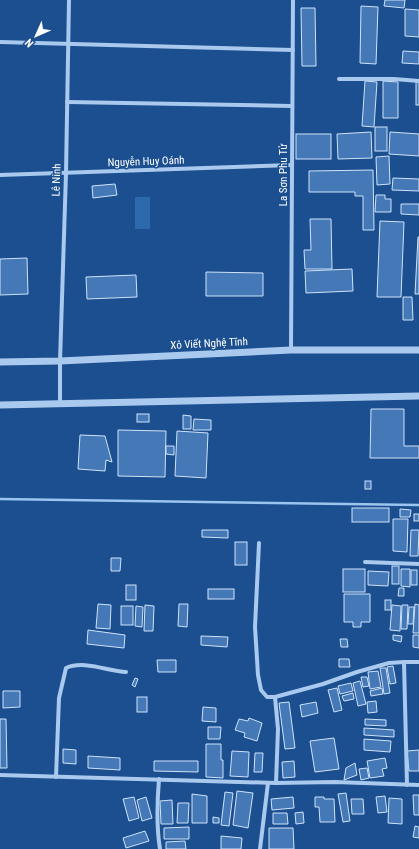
<svg xmlns="http://www.w3.org/2000/svg" width="419" height="849" viewBox="0 0 419 849" font-family="'Roboto Condensed',sans-serif">
  <style>
    .green { fill: #2e69ad }
    .lines { fill: none; stroke-linecap: round; stroke-linejoin: round }
    .stream { stroke: #9cc4f0; stroke-width: 2.5 }
    .building { fill: #4478b7; stroke: #cfe3fa }
    .minor { stroke: #a9c9ee; stroke-width: 4 }
    .tertiary { stroke: #a9c9ee; stroke-width: 7 }
    .labels { text-anchor: middle; stroke-width: 3; stroke-linejoin: round; paint-order: stroke }
    .street-label { font-size: 11px; fill: #fff; stroke: #1b4f8f }
  </style>
  <rect width="100%" height="100%" fill="#1b4f8f"/>
  <rect class="green" x="135" y="197" width="15" height="32"/>
  <g class="lines">
    <polyline class="stream" points="0,499 419,505"/>
  </g>
  <g class="building">
    <polygon points="385,0 405,0 404,8 384,6"/>
    <polygon points="361,6 378,7 376,64 360,63"/>
    <polygon points="301,8 315,8 316,66 302,66"/>
    <polygon points="405,9 419,10 419,37 405,36"/>
    <polygon points="403,51 419,52 419,64 402,63"/>
    <polygon points="365,81 377,82 374,127 362,126"/>
    <polygon points="383,81 398,82 398,118 383,118"/>
    <rect x="416" y="82" width="3" height="23"/>
    <rect x="375" y="127" width="12" height="24"/>
    <polygon points="371,132 372,158 338,159 337,134"/>
    <polygon points="390,132 419,134 419,156 389,154"/>
    <rect x="296" y="134" width="35" height="25"/>
    <polygon points="389,156 390,184 377,185 376,157"/>
    <polygon points="373,170 374,230 363,230 363,196 355,196 355,192 309,192 309,171"/>
    <polygon points="393,178 419,179 419,191 392,190"/>
    <polygon points="115,184 117,195 93,198 92,186"/>
    <polygon points="376,195 385,195 385,199 391,199 391,212 375,212"/>
    <polygon points="401,204 419,204 419,215 401,214"/>
    <polygon points="310,219 331,219 332,269 305,269 304,250 311,250"/>
    <polygon points="380,221 404,222 401,297 377,297"/>
    <polygon points="418,237 419,237 419,294 415,294"/>
    <polygon points="27,258 28,294 0,295 0,259"/>
    <polygon points="352,269 353,291 306,293 305,271"/>
    <polygon points="206,272 263,273 263,296 206,296"/>
    <polygon points="136,275 137,297 87,299 86,277"/>
    <polygon points="403,297 412,297 413,320 403,320"/>
    <polygon points="371,409 404,409 404,446 419,446 419,458 370,458"/>
    <rect x="137" y="414" width="12" height="8"/>
    <polygon points="183,415 191,416 191,429 183,429"/>
    <polygon points="194,419 211,420 211,430 193,430"/>
    <polygon points="118,430 166,431 165,477 118,476"/>
    <polygon points="177,431 208,433 206,478 175,476"/>
    <polygon points="80,435 105,436 112,462 106,460 105,471 78,469"/>
    <polygon points="166,446 174,446 174,455 166,454"/>
    <rect x="365" y="481" width="6" height="8"/>
    <rect x="352" y="508" width="37" height="14"/>
    <polygon points="400,509 411,510 410,517 400,517"/>
    <rect x="414" y="514" width="5" height="7"/>
    <polygon points="393,519 408,519 407,552 393,551"/>
    <polygon points="202,530 228,530 228,538 202,537"/>
    <polygon points="411,530 419,530 418,556 410,556"/>
    <rect x="235" y="542" width="12" height="23"/>
    <polygon points="111,558 121,558 120,571 111,571"/>
    <rect x="392" y="566" width="7" height="18"/>
    <rect x="343" y="569" width="22" height="23"/>
    <polygon points="401,569 410,569 410,587 401,586"/>
    <rect x="411" y="570" width="6" height="15"/>
    <polygon points="368,571 389,572 388,586 368,585"/>
    <rect x="126" y="585" width="10" height="15"/>
    <polygon points="399,588 404,588 404,596 398,596"/>
    <rect x="208" y="589" width="26" height="10"/>
    <polygon points="344,594 370,594 370,622 361,622 361,627 353,627 353,622 344,622"/>
    <rect x="385" y="600" width="6" height="10"/>
    <polygon points="98,604 111,605 110,629 96,628"/>
    <polygon points="179,604 188,604 187,627 178,626"/>
    <polygon points="415,604 419,605 419,633 413,633"/>
    <polygon points="145,605 154,606 153,631 144,631"/>
    <polygon points="392,605 401,606 400,631 390,630"/>
    <polygon points="402,605 408,605 407,629 401,629"/>
    <rect x="121" y="606" width="12" height="19"/>
    <polygon points="136,606 143,607 142,627 135,626"/>
    <polygon points="409,607 414,607 413,624 408,624"/>
    <polygon points="88,630 125,635 124,648 87,644"/>
    <polygon points="393,635 402,636 401,642 393,640"/>
    <polygon points="413,635 419,635 419,648 413,647"/>
    <polygon points="201,636 228,637 227,647 201,645"/>
    <polygon points="340,639 347,639 348,647 341,647"/>
    <polygon points="339,659 349,659 350,667 339,667"/>
    <polygon points="157,660 176,660 176,672 158,672"/>
    <polygon points="393,666 396,683 390,684 387,667"/>
    <polygon points="380,668 386,668 390,693 384,694"/>
    <polygon points="378,671 381,687 370,689 368,672"/>
    <polygon points="361,677 367,677 369,686 363,687"/>
    <polygon points="135,678 138,679 135,687 132,685"/>
    <polygon points="360,681 366,704 358,706 353,683"/>
    <polygon points="351,683 353,691 340,694 338,686"/>
    <polygon points="337,688 342,710 334,712 328,690"/>
    <polygon points="382,688 383,694 371,696 370,691"/>
    <polygon points="3,691 20,691 20,707 3,708"/>
    <polygon points="353,693 354,699 344,701 342,696"/>
    <rect x="137" y="697" width="10" height="15"/>
    <polygon points="376,701 377,712 368,713 367,702"/>
    <polygon points="289,702 295,748 285,749 279,703"/>
    <polygon points="316,702 318,713 302,717 300,705"/>
    <polygon points="203,707 216,708 216,722 202,721"/>
    <polygon points="249,718 262,723 257,741 244,737 245,733 235,730 239,719 248,721"/>
    <polygon points="0,719 6,719 7,768 0,768"/>
    <polygon points="365,719 386,720 386,726 365,725"/>
    <polygon points="208,727 221,727 220,739 208,739"/>
    <polygon points="364,728 394,730 394,737 364,735"/>
    <polygon points="334,738 339,769 315,772 310,741"/>
    <polygon points="364,739 391,741 390,752 364,750"/>
    <polygon points="206,744 221,744 221,760 223,760 223,778 206,777"/>
    <polygon points="63,749 76,750 76,764 63,763"/>
    <polygon points="419,750 419,771 409,771 407,751"/>
    <polygon points="232,751 249,752 248,777 230,776"/>
    <polygon points="255,753 263,753 262,772 254,772"/>
    <polygon points="88,756 120,758 120,770 88,768"/>
    <polygon points="385,758 387,768 382,769 384,776 370,778 367,761"/>
    <polygon points="154,761 198,761 198,772 154,771"/>
    <polygon points="294,761 295,777 283,778 282,762"/>
    <polygon points="355,763 357,775 344,780 346,768"/>
    <polygon points="367,768 369,778 361,780 359,769"/>
    <polygon points="237,791 253,793 248,828 233,825"/>
    <polygon points="225,792 233,793 229,826 221,825"/>
    <polygon points="346,793 350,821 343,822 338,794"/>
    <polygon points="192,794 207,796 207,823 192,823"/>
    <polygon points="413,795 419,795 419,815 414,815"/>
    <polygon points="385,796 387,812 378,813 376,797"/>
    <polygon points="134,797 139,818 129,821 123,799"/>
    <polygon points="146,797 152,818 142,821 137,800"/>
    <polygon points="293,797 294,808 272,810 271,799"/>
    <polygon points="315,797 324,797 324,799 334,799 335,822 320,822 319,807 315,807"/>
    <polygon points="389,798 402,799 402,824 388,823"/>
    <polygon points="351,799 363,799 364,814 352,814"/>
    <polygon points="172,800 173,824 161,824 160,801"/>
    <polygon points="178,803 189,803 188,823 177,823"/>
    <polygon points="303,812 304,823 296,824 295,813"/>
    <polygon points="273,813 287,813 288,824 273,824"/>
    <polygon points="213,817 219,818 219,823 213,823"/>
    <polygon points="415,826 419,827 419,838 413,837"/>
    <polygon points="189,827 189,839 164,839 164,828"/>
    <polygon points="269,828 293,828 294,849 269,849"/>
    <polygon points="145,831 149,841 126,848 123,838"/>
    <polygon points="221,836 242,838 241,849 221,849"/>
    <polygon points="185,841 186,849 166,849 166,842"/>
  </g>
  <g class="lines">
    <g class="minor">
      <polyline points="0,42 293,50"/>
      <polyline points="339,79 394,79 419,81"/>
      <polyline points="67,102 292,106"/>
      <polyline points="0,175 292,165"/>
      <polyline points="291,350 293,0"/>
      <polyline points="60,404 60,361 66,173 69,0"/>
      <polyline points="259,543 255,627 258,675 261,690 267,697 275,697 323,684 357,672 389,663 404,662"/>
      <polyline points="365,562 419,564"/>
      <polyline points="275,697 278,729 276,783"/>
      <polyline points="0,775 276,783 335,782 419,785"/>
      <path d="M56,777L59,698L66,668C84,660 107,671 126,672"/>
      <path d="M159,779C157,803 156,825 160,849"/>
      <polyline points="407,785 404,662 419,662"/>
      <polyline points="260,849 268,783"/>
    </g>
    <g class="tertiary">
      <polyline points="0,362 60,361 291,350 419,350"/>
      <polyline points="0,405 419,396"/>
    </g>
  </g>
  <g class="labels">
    <g class="street-label">
      <text transform="translate(146 161) rotate(-2)" y="4">Nguyễn Huy Oánh</text>
      <text transform="translate(283 175) rotate(-90)" y="4">La Sơn Phu Tử</text>
      <text transform="translate(56 180) rotate(-88)" y="4">Lê Ninh</text>
      <text transform="translate(209 343) rotate(-3)" y="4">Xô Viết Nghệ Tĩnh</text>
    </g>
  </g>
  <g transform="translate(36 36) rotate(225)" stroke="#1b4f8f" stroke-width="3" paint-order="stroke">
  <path d="M0-3L7 15L0 10L-7 15Z" fill="#ffffff"/>
  <text y="-6" font-size="11" font-weight="bold" text-anchor="middle" fill="#ffffff">N</text>
  </g>
</svg>
